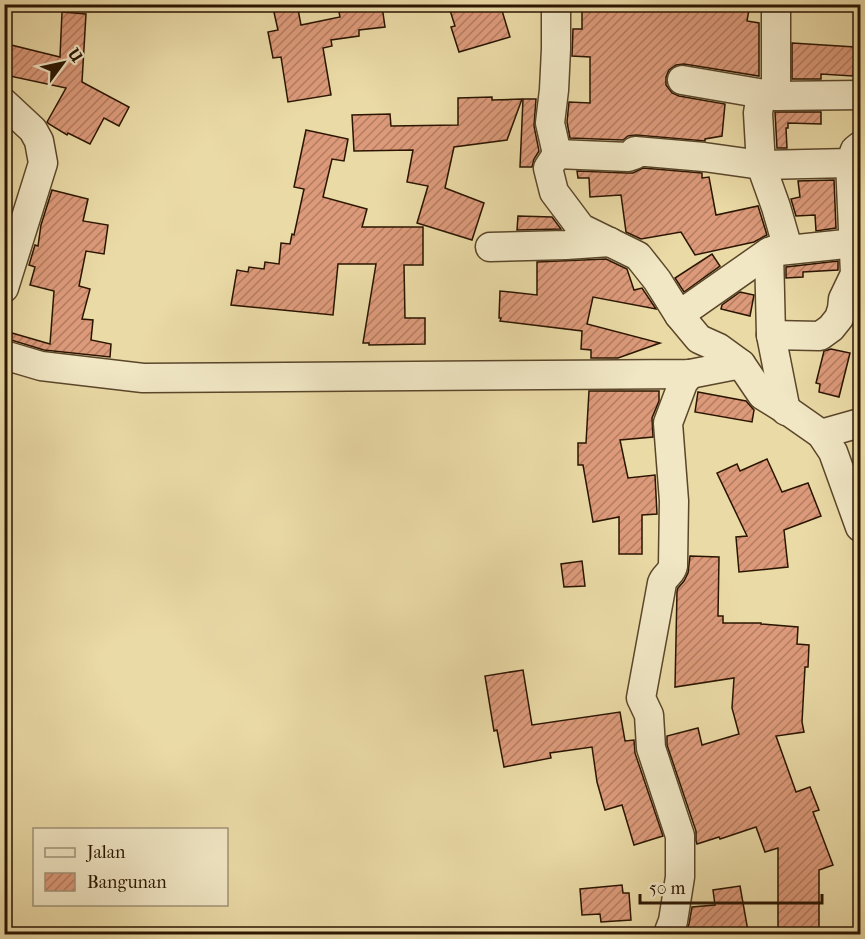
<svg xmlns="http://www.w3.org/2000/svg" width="865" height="939" viewBox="0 0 865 939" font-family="'IM FELL French Canon',serif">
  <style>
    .building { fill: url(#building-hatch); stroke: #2a1501; stroke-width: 1.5 }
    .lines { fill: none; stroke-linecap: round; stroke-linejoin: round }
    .street-casing { stroke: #5a462a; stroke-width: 31 }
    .street { stroke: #f1e7c5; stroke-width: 28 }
  </style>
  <defs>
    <pattern id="building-hatch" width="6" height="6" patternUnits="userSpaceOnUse" patternTransform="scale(1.5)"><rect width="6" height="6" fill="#dc9a7a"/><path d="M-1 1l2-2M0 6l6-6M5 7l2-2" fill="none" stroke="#b37c62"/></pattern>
  </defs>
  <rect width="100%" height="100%" fill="#eadaa6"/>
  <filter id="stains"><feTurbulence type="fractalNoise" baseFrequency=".00333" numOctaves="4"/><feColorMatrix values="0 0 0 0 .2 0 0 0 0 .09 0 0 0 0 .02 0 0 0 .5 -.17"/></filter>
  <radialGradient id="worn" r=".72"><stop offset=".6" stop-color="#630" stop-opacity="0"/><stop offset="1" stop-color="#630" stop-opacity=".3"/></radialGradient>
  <g class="building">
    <polygon points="293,4 297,4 301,25 340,17 339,12 382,6 385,27 359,30 359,36 331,40 332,46 323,48 331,95 288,102 281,57 273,58 268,32 278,30 273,8"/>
    <polygon points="448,4 500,4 510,37 459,52 451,27 455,26"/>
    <polygon points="582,4 750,4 747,21 759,23 759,76 684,64 676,65 669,70 666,77 666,85 672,93 679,96 725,104 722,136 705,139 705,141 636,135 628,136 623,140 570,138 567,122 569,102 590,103 590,57 572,56 573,29 582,29"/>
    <polygon points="62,12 86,14 82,82 129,107 119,126 104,118 90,144 68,133 67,135 49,124 47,122 66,88 5,75 11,45 60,57"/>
    <polygon points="792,43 855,47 853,76 821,74 821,79 792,79"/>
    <polygon points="492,97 492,100 522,99 507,140 454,147 445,188 484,203 472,240 417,223 428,186 407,182 413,150 354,151 352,115 390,114 391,126 458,125 458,98"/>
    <polygon points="523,99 536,99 534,126 539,151 534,159 532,167 520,167"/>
    <polygon points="775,112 821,112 821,124 788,123 788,128 786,128 787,148 777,148"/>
    <polygon points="306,130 348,139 344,161 332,159 323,197 367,209 362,227 423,227 423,265 404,265 405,318 425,318 425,344 369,345 369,343 363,343 376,264 338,264 333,315 231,305 237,270 248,272 249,267 264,269 265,262 279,264 281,243 290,244 292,234 294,235 304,189 294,187"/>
    <polygon points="643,168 702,173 702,178 709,177 716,215 758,206 767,235 754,242 695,255 681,232 641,239 626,232 621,195 590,197 589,178 578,178 577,171 627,173 633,173"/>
    <polygon points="834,180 836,228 816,231 815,215 796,216 791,199 800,197 798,181"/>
    <polygon points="52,190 88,199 83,221 108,225 104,254 86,251 79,286 90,289 82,319 93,320 91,340 111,344 110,357 44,350 11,340 12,333 50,344 54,291 30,285 35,267 29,265 35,245 38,246 41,225"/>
    <polygon points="518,216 552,217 561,229 517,230"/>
    <polygon points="712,254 720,266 684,292 675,278"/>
    <polygon points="606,259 627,269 634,290 642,288 656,309 593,297 587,324 660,343 618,358 591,358 591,350 581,349 582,331 500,321 501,318 499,318 500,291 537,295 537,262"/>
    <polygon points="838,261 838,270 803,272 803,277 786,278 786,267"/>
    <polygon points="740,292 754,295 750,316 721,309 722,305"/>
    <polygon points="831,349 850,353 839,397 819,392 820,384 816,383 824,351"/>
    <polygon points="589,391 659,391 659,401 652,418 653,437 620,440 628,478 655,475 657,514 642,515 642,554 619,554 619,517 593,522 583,465 578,465 578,443 586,443"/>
    <polygon points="698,392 746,401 754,410 752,422 695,412"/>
    <polygon points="767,459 782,492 808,483 821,516 784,530 788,567 739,572 736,537 747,536 717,473 737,464 740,471"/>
    <polygon points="690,556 719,557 718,616 723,616 723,623 761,623 761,624 798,627 797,644 809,645 808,667 805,667 802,722 804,732 776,736 796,792 810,787 819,810 813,812 833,865 819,870 819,934 778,934 778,848 765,852 756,827 720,839 719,837 697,844 696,841 696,831 667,745 667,736 698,728 702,745 739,734 732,708 734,678 675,687 677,591 678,588 684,581 688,573"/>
    <polygon points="582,561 585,586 564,587 561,564"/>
    <polygon points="523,670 532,725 620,712 625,741 634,740 635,753 663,836 634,845 622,805 605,810 597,782 592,747 550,753 551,758 504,767 497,730 494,731 485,676"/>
    <polygon points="622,885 623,893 629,893 631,920 601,922 600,914 582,915 580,889"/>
    <polygon points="740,886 748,931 716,934 685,934 689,924 692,907 715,905 713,890"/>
  </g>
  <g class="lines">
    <defs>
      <g id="street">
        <polyline points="556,4 556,49 554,90 550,123 557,154 548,168 554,192 581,228 638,256 657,280 679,315 699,339 719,348 741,364 762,395 791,413 821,434 833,452 860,527"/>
        <polyline points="776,4 776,96"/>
        <polyline points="682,80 776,96 860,95"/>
        <polyline points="761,94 758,113 761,165 776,207 787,245 769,252 771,335 786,411"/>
        <polyline points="4,103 33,130 39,141 43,163 4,288"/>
        <polyline points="557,154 628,157 634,155 635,151 704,157 761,165 850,163 855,150 860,146"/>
        <polyline points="490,247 566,245 610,242"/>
        <polyline points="679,315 769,252 855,243"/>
        <polyline points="771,335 820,336 831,328 839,318 842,309 843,299 855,274 850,163"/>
        <polyline points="4,355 41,366 143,378 690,374 741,364"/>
        <polyline points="821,434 860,423"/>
        <path d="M668,934L673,921L680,877V836L651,748L649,715L641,698L662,583C664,576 672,573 673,566L674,501L668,423L683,383L690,374"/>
      </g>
    </defs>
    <use href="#street" class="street-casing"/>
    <use href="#street" class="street"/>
  </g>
  <rect width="865" height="939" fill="none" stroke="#eadaa6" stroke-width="24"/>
  <rect x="6" y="6" width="853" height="927" fill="none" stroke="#2a1501" stroke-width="3"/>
  <rect x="12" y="12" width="841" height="915" fill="none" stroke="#2a1501" stroke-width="1.5"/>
  <rect x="33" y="828" width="195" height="78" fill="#f1e7c5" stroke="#a19377" stroke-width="1.5"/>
  <rect x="45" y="848" width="30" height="9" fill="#f1e7c5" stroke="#a19377" stroke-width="1.5"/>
  <text x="87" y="858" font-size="18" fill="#2a1501">Jalan</text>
  <rect x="45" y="873" width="30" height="18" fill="url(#building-hatch)" stroke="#a19377" stroke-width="1.5"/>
  <text x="87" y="888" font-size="18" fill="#2a1501">Bangunan</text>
  <g transform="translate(63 63) rotate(57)" stroke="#f1e7c5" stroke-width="4.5" paint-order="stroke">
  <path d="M0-4.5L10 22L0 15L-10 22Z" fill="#2a1501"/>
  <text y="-9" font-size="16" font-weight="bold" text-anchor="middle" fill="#2a1501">U</text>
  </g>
  <path d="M640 894v9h182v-9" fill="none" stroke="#2a1501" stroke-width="3"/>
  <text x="649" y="894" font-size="18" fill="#2a1501" stroke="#f1e7c5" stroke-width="4.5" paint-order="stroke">50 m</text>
  <rect width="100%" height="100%" filter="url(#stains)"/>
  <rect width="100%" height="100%" fill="url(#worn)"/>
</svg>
